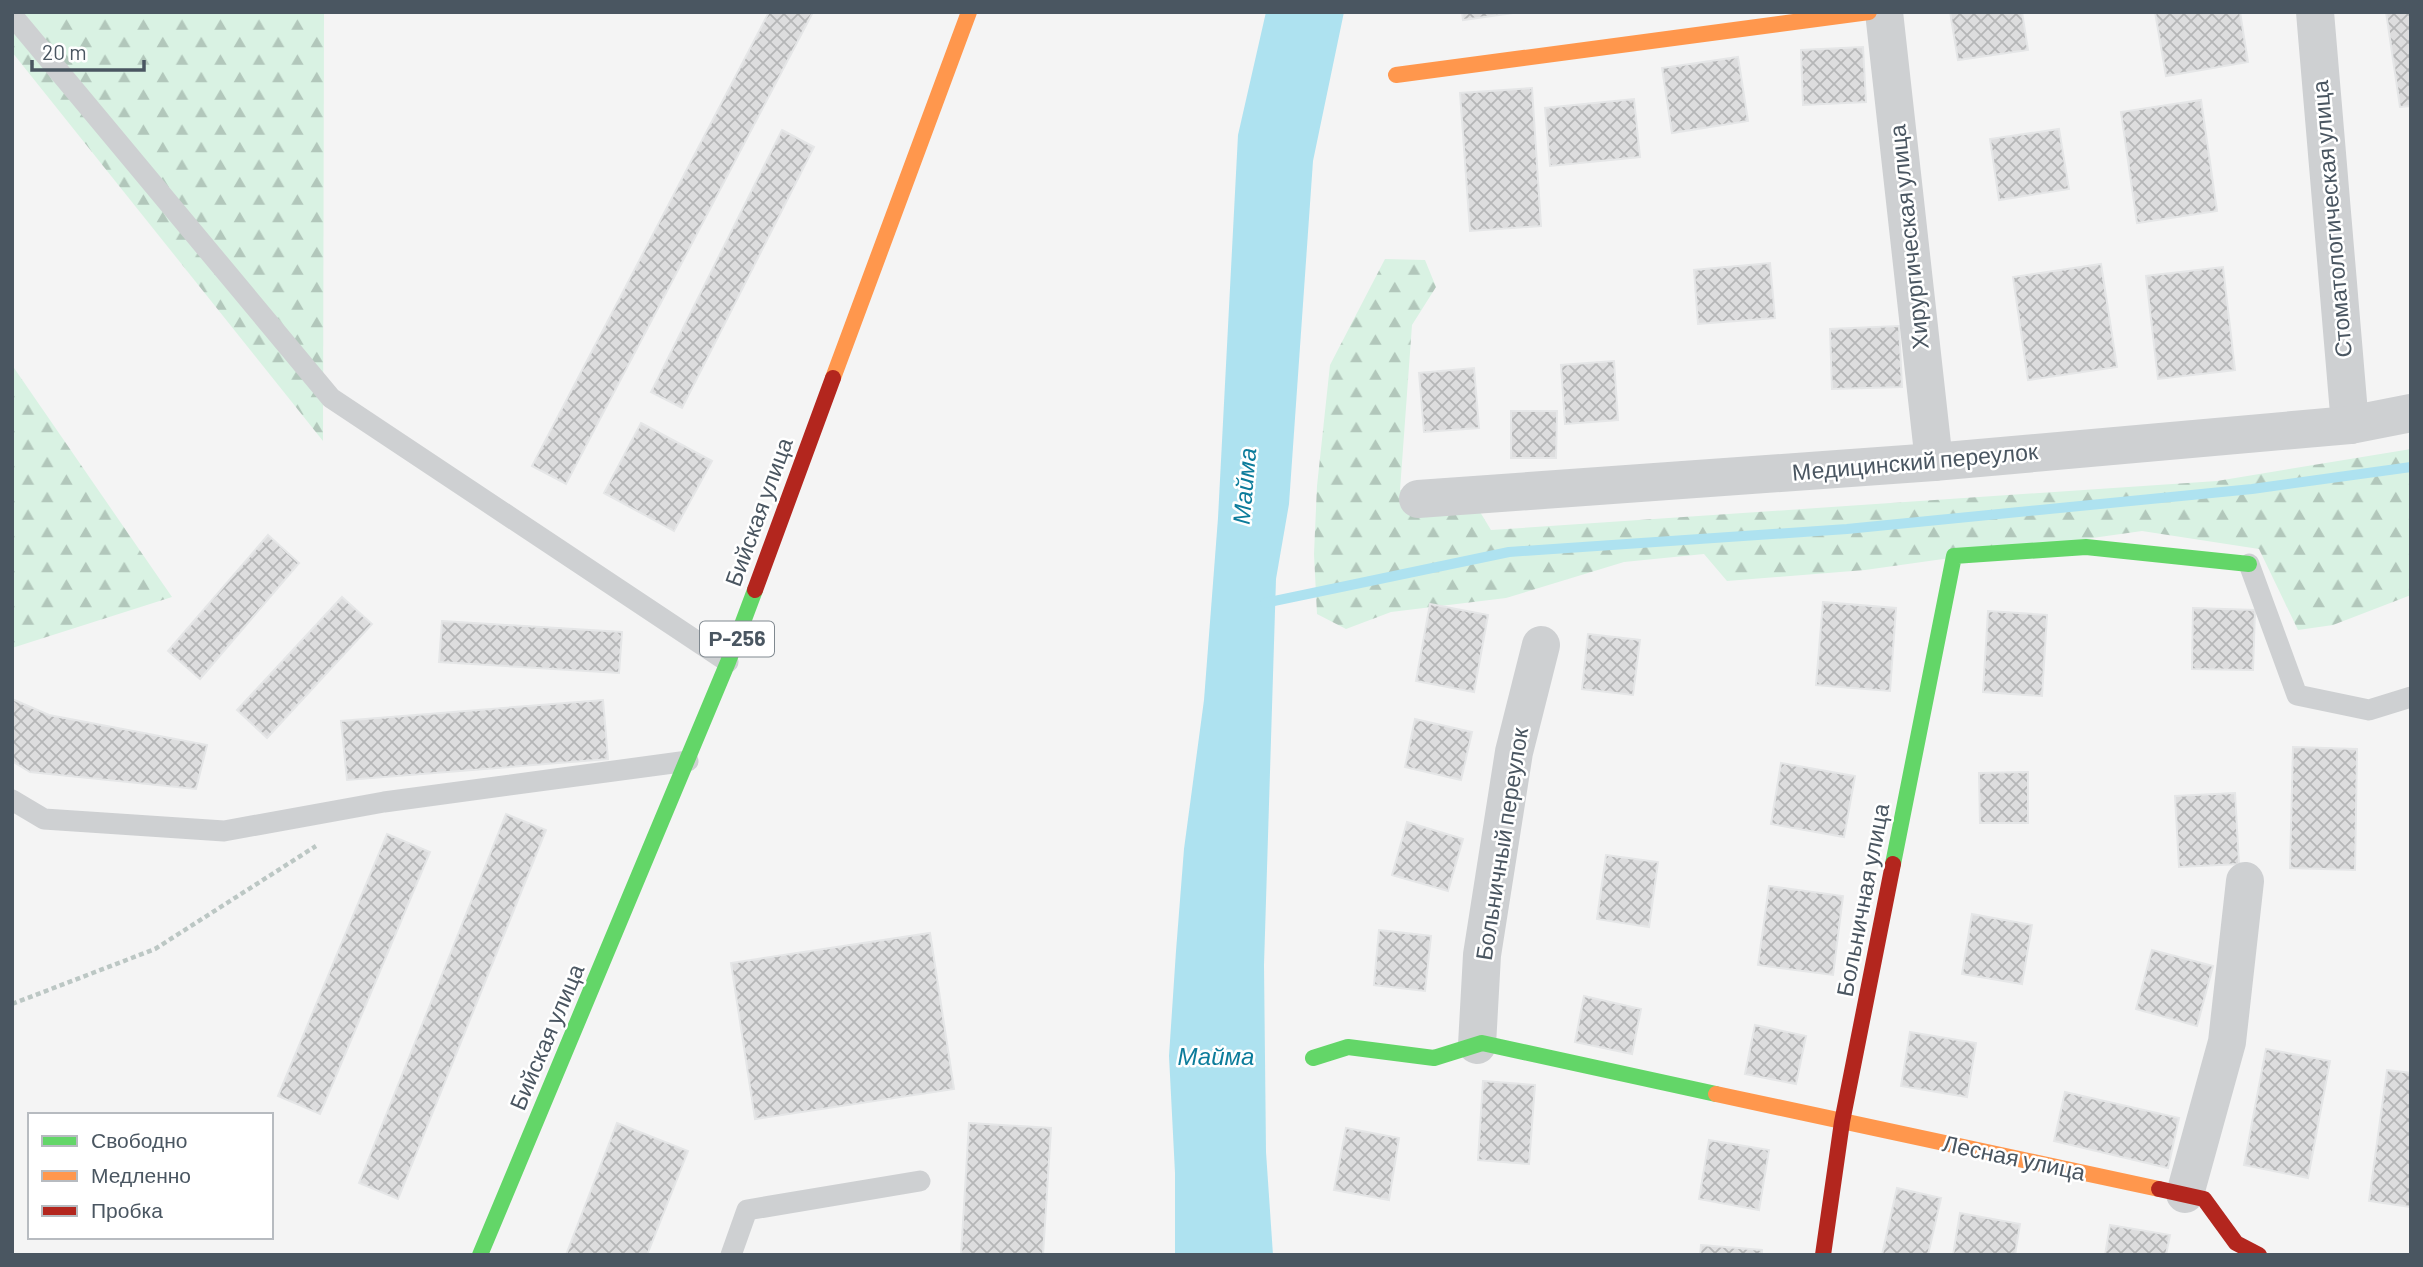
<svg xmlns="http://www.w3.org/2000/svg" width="2423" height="1267" viewBox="0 0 2423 1267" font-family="Barlow,sans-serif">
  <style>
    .forest { fill: url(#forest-firs) }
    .water { fill: #aee2f0 }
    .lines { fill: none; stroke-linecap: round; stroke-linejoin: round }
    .stream { stroke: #aee2f0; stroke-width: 10 }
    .building { fill: url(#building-cross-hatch); stroke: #e5e6e7; stroke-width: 2 }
    .path { stroke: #bcc7c4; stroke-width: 4.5; stroke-dasharray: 5 3.5; stroke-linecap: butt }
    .lane { stroke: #ced0d2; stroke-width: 21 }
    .street { stroke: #ced0d2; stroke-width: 38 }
    .fast { stroke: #63d668; stroke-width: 16 }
    .slow { stroke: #ff974d; stroke-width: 16 }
    .jam { stroke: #b3261e; stroke-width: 16 }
    .labels { text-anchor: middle; stroke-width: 5; stroke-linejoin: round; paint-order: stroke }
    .shield { fill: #fff; stroke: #808990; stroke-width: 2 }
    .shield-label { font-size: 21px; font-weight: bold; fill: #4a5661 }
    .street-label { font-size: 23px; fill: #4a5661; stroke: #fff }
    .water-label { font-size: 24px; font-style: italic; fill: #0c7c9b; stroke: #fff }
  </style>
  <defs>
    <pattern id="forest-firs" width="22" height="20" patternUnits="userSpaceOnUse" patternTransform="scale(1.75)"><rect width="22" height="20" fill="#d9f2e3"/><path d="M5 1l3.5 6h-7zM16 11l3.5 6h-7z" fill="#b2c7bb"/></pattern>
    <pattern id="building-cross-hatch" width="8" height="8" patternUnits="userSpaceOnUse" patternTransform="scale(1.75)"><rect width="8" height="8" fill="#ddddde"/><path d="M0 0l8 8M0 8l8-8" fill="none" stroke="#b5b6b7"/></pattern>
  </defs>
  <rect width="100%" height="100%" fill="#f4f4f4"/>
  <g class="forest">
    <polygon points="12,12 324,12 323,441 12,52"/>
    <polygon points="1385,259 1425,260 1436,287 1412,325 1400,490 1477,507 1491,530 2217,481 2411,449 2411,595 2333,625 2298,630 2259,549 2142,531 1865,570 1727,581 1704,554 1624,562 1506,598 1391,612 1346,629 1317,614 1314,554 1317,486 1330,365"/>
    <polygon points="12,365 172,597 12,648"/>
  </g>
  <polygon class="water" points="1266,12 1344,12 1313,161 1289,504 1276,579 1264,965 1266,1152 1273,1255 1175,1255 1175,1173 1169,1056 1176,951 1184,849 1204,700 1218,518 1238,135"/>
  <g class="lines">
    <polyline class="stream" points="1265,603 1509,552 1847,529 2252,489 2411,467"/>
  </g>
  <g class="building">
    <polygon points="769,12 813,12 566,484 532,466"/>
    <polygon points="1462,12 1520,12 1463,20"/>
    <polygon points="1950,12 2022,12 2028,50 1958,60"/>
    <polygon points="2155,12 2240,12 2248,62 2166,76"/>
    <polygon points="2386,12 2411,12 2411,106 2400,107"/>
    <polygon points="1863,47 1866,102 1803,105 1801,50"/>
    <polygon points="1738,57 1748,121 1672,133 1662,68"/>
    <polygon points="1532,88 1541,226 1470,231 1460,93"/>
    <polygon points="1634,99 1640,157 1550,166 1545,108"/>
    <polygon points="2201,100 2217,211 2137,223 2121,112"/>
    <polygon points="2059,129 2069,189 1999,200 1990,139"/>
    <polygon points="782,130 814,147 682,408 651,392"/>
    <polygon points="1770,263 1775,318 1698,324 1694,270"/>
    <polygon points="2101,264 2117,367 2028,380 2013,277"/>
    <polygon points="2223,267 2235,370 2158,379 2146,276"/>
    <polygon points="1899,326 1902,387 1832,389 1830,329"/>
    <polygon points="1614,361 1618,420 1565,424 1561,365"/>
    <polygon points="1474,368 1479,428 1424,432 1419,373"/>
    <polygon points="1511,411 1557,411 1556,458 1511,458"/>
    <polygon points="641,423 712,461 674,531 604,493"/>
    <polygon points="268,535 299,563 200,679 168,651"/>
    <polygon points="342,597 372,624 267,738 237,710"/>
    <polygon points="1823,602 1896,608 1890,691 1816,685"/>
    <polygon points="1430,604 1488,615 1474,692 1416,681"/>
    <polygon points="2193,608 2255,610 2253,670 2192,669"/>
    <polygon points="1988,611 2047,615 2042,696 1983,692"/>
    <polygon points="442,621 622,632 619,673 439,662"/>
    <polygon points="1588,634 1640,640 1633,695 1582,689"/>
    <polygon points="12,699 49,715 207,745 196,789 30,772 12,761"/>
    <polygon points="603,700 608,759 347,780 341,721"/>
    <polygon points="1415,719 1472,732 1461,780 1405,767"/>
    <polygon points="2293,747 2357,749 2355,870 2290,868"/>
    <polygon points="1781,763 1855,776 1844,837 1771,824"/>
    <polygon points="2028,772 2028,823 1980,823 1979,773"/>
    <polygon points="2235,793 2239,864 2179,867 2175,796"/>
    <polygon points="506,814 546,830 398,1199 359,1183"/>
    <polygon points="1407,822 1463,839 1448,891 1392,875"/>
    <polygon points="387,834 430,852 320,1114 278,1096"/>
    <polygon points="1606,855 1658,862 1649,927 1597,919"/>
    <polygon points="1769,886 1843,896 1833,975 1758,965"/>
    <polygon points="1972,914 2032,925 2022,984 1962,974"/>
    <polygon points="1379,930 1431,936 1425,991 1374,985"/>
    <polygon points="930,933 954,1089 755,1119 731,963"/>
    <polygon points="2152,950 2213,966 2197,1026 2136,1009"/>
    <polygon points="1584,996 1641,1009 1632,1054 1575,1042"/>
    <polygon points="1755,1025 1806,1036 1796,1084 1745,1074"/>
    <polygon points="1910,1032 1976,1043 1967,1097 1901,1086"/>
    <polygon points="2266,1049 2330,1061 2308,1178 2244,1165"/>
    <polygon points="2387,1070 2411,1073 2411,1207 2369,1201"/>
    <polygon points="1483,1081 1535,1085 1529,1164 1478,1160"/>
    <polygon points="2065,1092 2179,1118 2168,1168 2054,1141"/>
    <polygon points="617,1123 688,1151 647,1255 566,1255"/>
    <polygon points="969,1123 1051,1128 1043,1255 961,1255"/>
    <polygon points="1346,1128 1399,1138 1389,1200 1334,1190"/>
    <polygon points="1709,1140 1769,1150 1759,1210 1699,1199"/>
    <polygon points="1897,1188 1941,1198 1928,1255 1882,1255"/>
    <polygon points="1960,1213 2020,1224 2015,1255 1953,1255"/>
    <polygon points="2110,1225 2170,1235 2166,1255 2105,1255"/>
    <polygon points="1701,1245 1762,1250 1762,1255 1700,1255"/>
  </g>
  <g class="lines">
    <polyline class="path" points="12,1004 155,949 316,846"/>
    <g class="lane">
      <polyline points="12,15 331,398 728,662"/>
      <polyline points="2249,564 2297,695 2369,710 2411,697"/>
      <polyline points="12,800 44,819 224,831 384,802 688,761"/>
      <polyline points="731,1255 747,1210 920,1181"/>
    </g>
    <g class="street">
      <polyline points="1884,12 1934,462"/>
      <polyline points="2315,12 2350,425"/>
      <polyline points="1418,499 1934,462 2350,425 2411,413"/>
      <polyline points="1477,1045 1482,955 1514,752 1541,645"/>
      <polyline points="2185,1194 2227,1042 2245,881"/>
    </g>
    <g class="fast">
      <polyline points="1893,864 1954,556 2086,547 2249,564"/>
      <polyline points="1313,1058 1348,1047 1434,1058 1482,1043 1716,1094"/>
      <polyline points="480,1255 728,662 755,590"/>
    </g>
    <g class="slow">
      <polyline points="1396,75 1869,12"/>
      <polyline points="833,378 969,12"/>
      <polyline points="1716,1094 2159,1189"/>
    </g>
    <g class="jam">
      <polyline points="755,590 833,378"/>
      <polyline points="2159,1189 2204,1199 2236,1243 2259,1255"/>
      <polyline points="1823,1255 1842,1122 1893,864"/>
    </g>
  </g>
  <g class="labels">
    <rect class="shield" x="700" y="621.5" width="74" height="35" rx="5"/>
    <g class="shield-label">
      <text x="737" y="646">Р-256</text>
    </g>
    <g class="street-label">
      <text transform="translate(2332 219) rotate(-95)" y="8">Стоматологическая улица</text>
      <text transform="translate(1909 237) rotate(-96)" y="8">Хирургическая улица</text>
      <text transform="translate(1915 462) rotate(-5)" y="8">Медицинский переулок</text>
      <text transform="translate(759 512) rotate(-70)" y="8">Бийская улица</text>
      <text transform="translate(1502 844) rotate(-81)" y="8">Больничный переулок</text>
      <text transform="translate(1863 900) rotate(-79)" y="8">Больничная улица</text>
      <text transform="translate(547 1037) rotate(-67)" y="8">Бийская улица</text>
      <text transform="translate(2014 1158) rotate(12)" y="8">Лесная улица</text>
    </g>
    <g class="water-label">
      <text transform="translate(1245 486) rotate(-85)" y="8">Майма</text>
      <text x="1216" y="1065">Майма</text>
    </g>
  </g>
  <rect width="2423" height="1267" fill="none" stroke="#4a5661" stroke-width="28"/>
  <rect x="28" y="1113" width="245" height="126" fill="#ffffff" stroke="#b7bbc0" stroke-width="2"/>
  <rect x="42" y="1136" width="35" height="10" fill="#63d668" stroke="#b7bbc0" stroke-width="2"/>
  <text x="91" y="1148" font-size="21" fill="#4a5661">Свободно</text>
  <rect x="42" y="1171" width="35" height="10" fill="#ff974d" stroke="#b7bbc0" stroke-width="2"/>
  <text x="91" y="1183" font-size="21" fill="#4a5661">Медленно</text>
  <rect x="42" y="1206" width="35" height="10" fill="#b3261e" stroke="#b7bbc0" stroke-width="2"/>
  <text x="91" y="1218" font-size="21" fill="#4a5661">Пробка</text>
  <path d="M32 60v10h112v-10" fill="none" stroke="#4a5661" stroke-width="3.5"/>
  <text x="42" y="60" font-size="21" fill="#4a5661" stroke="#ffffff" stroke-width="5" paint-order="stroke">20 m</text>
</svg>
